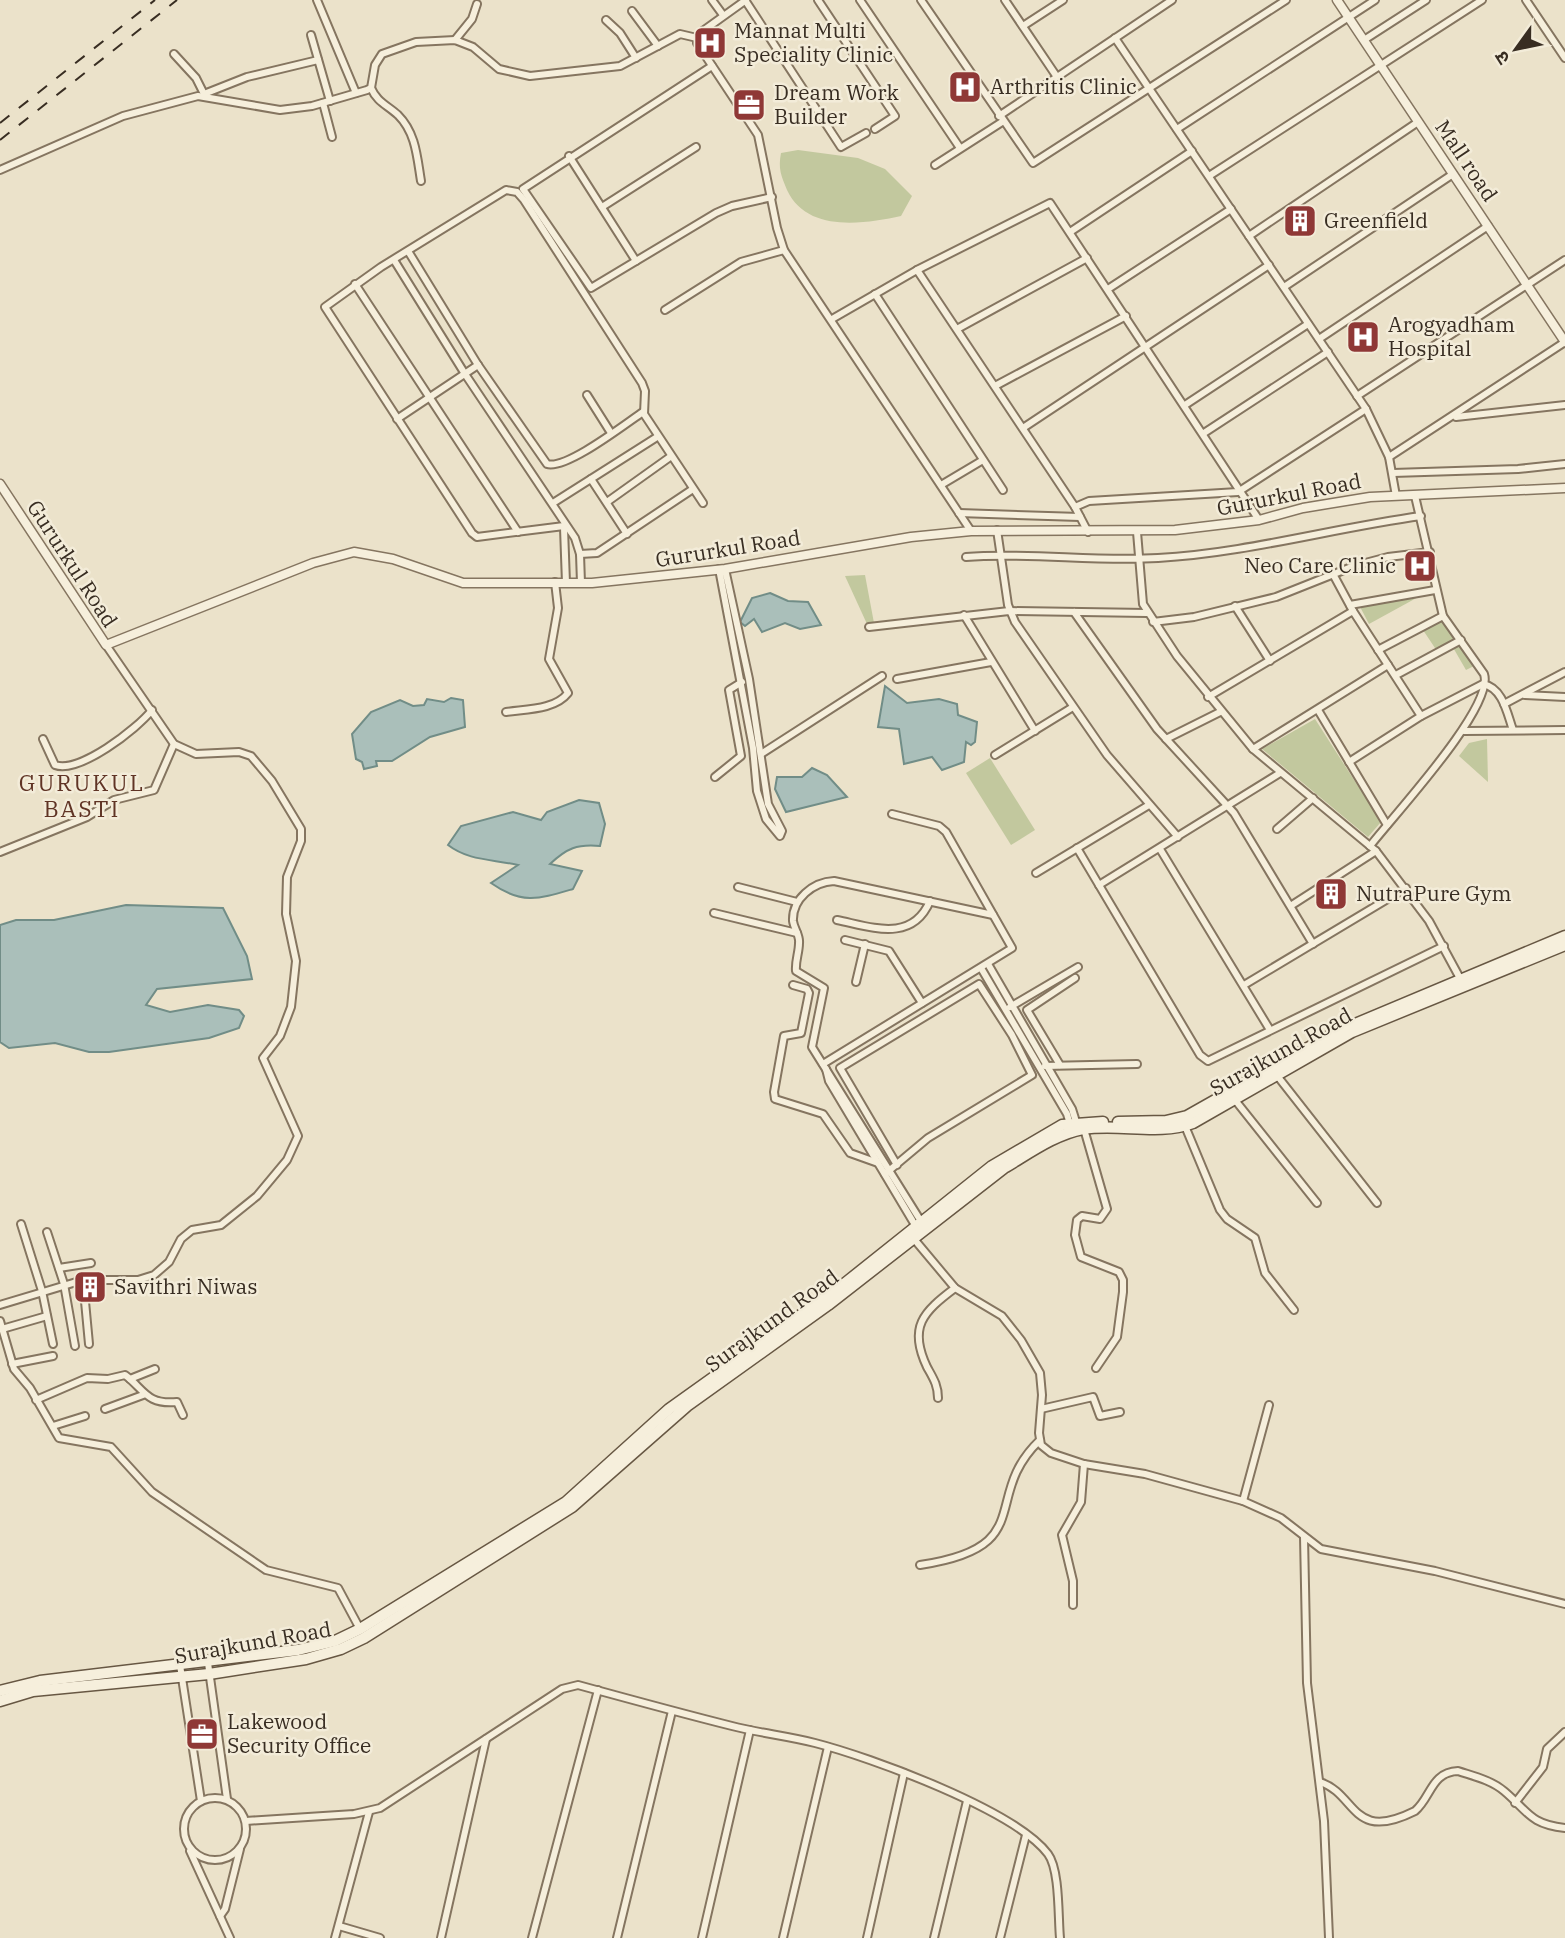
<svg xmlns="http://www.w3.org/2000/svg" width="1565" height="1938" viewBox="0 0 1565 1938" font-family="'IBM Plex Serif','Noto Sans Devanagari',serif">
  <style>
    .green { fill: #c2c89e }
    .water { fill: #aabfba; stroke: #718d87; stroke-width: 2 }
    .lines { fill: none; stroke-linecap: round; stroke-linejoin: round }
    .minor-casing { stroke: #857560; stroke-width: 10 }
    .tertiary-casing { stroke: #857560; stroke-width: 11 }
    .secondary-casing { stroke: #675743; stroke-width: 13 }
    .minor { stroke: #f6efdc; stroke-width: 6 }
    .tertiary { stroke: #f6efdc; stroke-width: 8 }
    .secondary { stroke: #f6efdc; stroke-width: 10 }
    .rail { stroke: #382d22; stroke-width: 2; stroke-dasharray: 12 12; stroke-linecap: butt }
    .labels { text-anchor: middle; stroke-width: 5; stroke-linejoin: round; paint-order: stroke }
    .poi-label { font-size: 21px; fill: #382d22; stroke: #f3ecd9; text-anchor: start }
    .street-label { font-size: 21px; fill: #382d22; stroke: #f3ecd9 }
    .neighbourhood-label { font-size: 23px; letter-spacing: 2px; fill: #603425; stroke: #f3ecd9 }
  </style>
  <rect width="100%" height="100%" fill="#ebe2ca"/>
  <g class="green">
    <path d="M798,150L858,158L885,169L912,196L901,216C864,224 807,233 787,190C781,175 778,169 781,153Z"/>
    <polygon points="865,575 874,623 867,624 845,576"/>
    <polygon points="1431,590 1369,624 1357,601"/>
    <polygon points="1442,619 1476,665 1466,670 1451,644 1437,651 1423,630"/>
    <polygon points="1315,719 1381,822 1368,837 1262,749"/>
    <polygon points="1487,739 1488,782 1459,756 1469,743"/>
    <polygon points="990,758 1035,830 1011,845 966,773"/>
  </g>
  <g class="water">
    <polygon points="770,593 788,601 808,602 821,625 800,629 785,623 762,632 754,619 745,626 740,622 752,598"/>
    <polygon points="885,686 907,703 939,699 957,704 958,715 977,722 975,742 971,745 966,742 964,762 942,770 932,757 904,764 899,729 878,727"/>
    <polygon points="451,698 463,700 465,727 430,737 392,761 376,761 377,766 364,769 362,762 356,759 352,734 371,712 400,700 413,706 424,705 427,699 444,702"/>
    <polygon points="812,768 827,775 847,797 786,812 775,789 777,777 802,777"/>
    <path d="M579,800L599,803L605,824L600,846C577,844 567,848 550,864L582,871L573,889C539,899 522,905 491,883L518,865C492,859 469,861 448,845L461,826L513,812L541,820L547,812Z"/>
    <polygon points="126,905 223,908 247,956 252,979 157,989 146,1005 170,1012 208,1005 239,1010 244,1016 239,1028 209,1038 109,1052 89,1052 55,1043 9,1048 0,1042 0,925 16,920 54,920"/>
  </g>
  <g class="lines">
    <defs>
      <g id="minor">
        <polyline points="317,0 356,93"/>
        <polyline points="712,0 723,15"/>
        <polyline points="745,0 841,147 866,133"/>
        <polyline points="746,0 700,33 697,43 758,135 777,228 784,250 971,531"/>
        <polyline points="818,0 895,116 875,129"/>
        <polyline points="860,0 960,148"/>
        <polyline points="921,0 1033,163 1286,0"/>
        <polyline points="1005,0 1057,77"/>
        <polyline points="1526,0 1565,58"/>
        <polyline points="632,11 658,46"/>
        <polyline points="606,20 620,33 636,58"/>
        <polyline points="1023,26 1063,0"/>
        <polyline points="311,35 330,101"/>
        <polyline points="1115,38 1366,409 1389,457 1396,496"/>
        <polyline points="455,40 472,19 477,4"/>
        <polyline points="1364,40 1426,0"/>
        <polyline points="174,54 196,78 205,96"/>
        <polyline points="712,66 523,189 591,288 716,213 732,206 772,197"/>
        <path d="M371,88C377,102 387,105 398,115C416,133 417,157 421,181"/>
        <polyline points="204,94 247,77 318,60"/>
        <polyline points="323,103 332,137"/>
        <polyline points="999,116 1172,0"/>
        <polyline points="1177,129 1375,0"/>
        <polyline points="569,156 636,261"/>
        <polyline points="935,165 1002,122"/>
        <polyline points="0,170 123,116 198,96 280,110 312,106 367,90 371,88 375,65 382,54 416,42 455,40 473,47 499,69 530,76 620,66 680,34 697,38"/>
        <polyline points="1209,176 1482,0"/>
        <polyline points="602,207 696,147"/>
        <polyline points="1070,232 1192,151"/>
        <polyline points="1249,236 1418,122"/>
        <path d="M408,251L478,365L547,464C566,470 625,424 643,412"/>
        <polyline points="394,260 465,374 575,538 580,554 581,583"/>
        <polyline points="917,270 1075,507 1088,532"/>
        <polyline points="355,284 518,532"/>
        <polyline points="1284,287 1453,174"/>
        <polyline points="1108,289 1231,209"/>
        <polyline points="875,294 1003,490"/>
        <polyline points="665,310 741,262 784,250"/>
        <polyline points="832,319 917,270 1050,203 1259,520"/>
        <polyline points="957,329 1087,258"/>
        <polyline points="1319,339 1488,226"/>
        <polyline points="995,386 1126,316"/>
        <polyline points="587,395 611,433"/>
        <polyline points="1357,396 1565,260"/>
        <polyline points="1185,405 1308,324"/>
        <polyline points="1456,417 1565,405"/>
        <polyline points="397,419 478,365"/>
        <polyline points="1023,428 1269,265"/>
        <polyline points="1204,433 1328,352"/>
        <polyline points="1389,457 1565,342"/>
        <polyline points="1393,473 1518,469 1565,464"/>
        <polyline points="591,479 627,534"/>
        <polyline points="941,485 983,460"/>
        <polyline points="607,502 670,457"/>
        <polyline points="553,503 657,437"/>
        <polyline points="1075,507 1089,501 1238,492 1366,409"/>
        <polyline points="959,513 1080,517"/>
        <polyline points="564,526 477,537 472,533 325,307 381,267 506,190 517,192 524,200 642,383 645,391 644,414 703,503"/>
        <polyline points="564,528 566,583"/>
        <polyline points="997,530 1008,605 1015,622 1107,755 1178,837"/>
        <polyline points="1137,532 1143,604 1177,656 1253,749 1376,851 1429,921 1462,982"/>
        <polyline points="580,554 597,553 693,489"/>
        <path d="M966,557C1030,552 1094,562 1158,558C1247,553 1333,528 1421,516"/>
        <polyline points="719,569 753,748 757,791 766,819 780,836 782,831 768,804 749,679 725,569"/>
        <polyline points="1333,574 1353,611 1421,716"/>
        <polyline points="1350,605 1435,590"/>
        <polyline points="1235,606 1270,661"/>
        <polyline points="1074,612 1157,729 1234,813 1313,944"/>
        <polyline points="964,615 1035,731"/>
        <polyline points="1153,622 1194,617 1276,597 1354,566 1388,557 1430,552"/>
        <polyline points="869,627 1009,611 1147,613"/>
        <polyline points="1378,650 1443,616"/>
        <polyline points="1396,675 1461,640"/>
        <polyline points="897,679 991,662"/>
        <polyline points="1525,695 1565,697"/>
        <polyline points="1208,697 1353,611"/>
        <polyline points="1504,704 1565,672"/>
        <polyline points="1318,710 1387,825"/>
        <path d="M506,712C526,709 555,710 568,693L549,659L558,608L555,582"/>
        <polyline points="1464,731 1565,730"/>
        <path d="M43,739L55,765C79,774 137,729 152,710"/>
        <polyline points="1166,739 1220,712"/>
        <polyline points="1253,749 1388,665"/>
        <polyline points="761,754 882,676"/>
        <polyline points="995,755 1073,707"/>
        <path d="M1349,762L1421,716L1483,684C1503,688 1507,713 1513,730"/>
        <polyline points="715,777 741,756 729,690 742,682"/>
        <polyline points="1277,829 1313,798"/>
        <path d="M1370,846C1393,816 1495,707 1484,674L1443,616L1415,496"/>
        <polyline points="1077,848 1200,1055 1208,1061 1444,946"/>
        <polyline points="1160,849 1270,1030"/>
        <polyline points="0,852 87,817 114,800 154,790 174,744"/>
        <polyline points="1036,873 1149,805"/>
        <polyline points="1099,885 1280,773"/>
        <polyline points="738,887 797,902"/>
        <polyline points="1292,905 1376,851"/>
        <polyline points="714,913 797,933"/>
        <path d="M837,920C872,927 912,943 930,901"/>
        <polyline points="845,940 889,951 922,1003"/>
        <polyline points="988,964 1072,1109 1077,1125"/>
        <polyline points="981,968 1067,1114 1071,1128"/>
        <polyline points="856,982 865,944"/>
        <polyline points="793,985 807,989 809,993 801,1033 784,1036 774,1092 775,1099 823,1114 850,1153 878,1163"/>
        <polyline points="1244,985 1406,888"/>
        <polyline points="1010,1007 1078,967"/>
        <polyline points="823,1064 1012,948 946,832 939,826 892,814"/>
        <polyline points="1060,1065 1027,1010 1075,978"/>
        <polyline points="1045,1066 1137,1064"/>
        <polyline points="826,1069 829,1081 918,1230"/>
        <polyline points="1275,1073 1377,1203"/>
        <polyline points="1235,1100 1317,1203"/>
        <polyline points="1185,1126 1220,1210 1227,1219 1255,1238 1265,1273 1294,1310"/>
        <polyline points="1084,1129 1107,1209 1100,1219 1082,1216 1077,1220 1075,1235 1081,1257 1119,1272 1123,1280 1123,1292 1117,1337 1096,1368"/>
        <polyline points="885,1174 928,1138 1032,1075 1012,1035 979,984 840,1068 897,1165"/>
        <path d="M922,1223L812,1047L824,988L796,971C795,961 799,953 799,943C800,935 794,929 793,921C792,899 813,882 834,881L993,915"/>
        <polyline points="21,1224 42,1291 53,1344"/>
        <polyline points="47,1232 64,1284 75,1346"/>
        <polyline points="914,1239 955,1288 1002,1316 1021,1340 1040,1373 1042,1395 1039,1433 1041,1445 1051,1453 1084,1464 1145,1474 1243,1501 1281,1518 1321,1549 1435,1571 1565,1604"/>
        <polyline points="59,1268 91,1263"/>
        <polyline points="83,1280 89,1344"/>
        <polyline points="0,1305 83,1280 138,1280 154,1275 169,1262 181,1239 192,1230 221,1225 257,1196 287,1160 298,1136 263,1058 280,1036 291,1007 296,961 286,914 287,877 301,841 301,829 272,781 251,756 239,752 196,754 174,744 106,645"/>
        <polyline points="0,1321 14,1369 30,1388 59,1438 111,1447 152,1492 266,1570 338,1588 360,1629"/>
        <polyline points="2,1329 47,1316"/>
        <polyline points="12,1364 53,1356"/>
        <polyline points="130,1379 155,1369"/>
        <path d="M938,1398C938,1385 933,1378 927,1367C908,1327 923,1312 955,1288"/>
        <path d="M36,1400L87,1378L108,1379L125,1375C144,1389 146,1405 177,1402L183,1415"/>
        <polyline points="105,1409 143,1395"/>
        <polyline points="1041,1409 1093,1397 1100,1416 1120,1412"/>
        <polyline points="53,1426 85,1416"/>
        <polyline points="1243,1501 1269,1405"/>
        <polyline points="1304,1537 1307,1683 1324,1821 1329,1938"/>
        <path d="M920,1565C1040,1547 980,1497 1040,1440"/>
        <polyline points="1073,1605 1073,1581 1062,1535 1081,1502 1084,1464"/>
        <polyline points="208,1663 227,1799"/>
        <polyline points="180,1665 201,1801"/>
        <path d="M1320,1782C1357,1794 1351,1843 1415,1811C1431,1798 1431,1772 1458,1771C1473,1776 1491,1780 1504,1791C1528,1811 1529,1824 1565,1828"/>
        <circle cx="215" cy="1829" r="31"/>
        <polyline points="1515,1803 1543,1767 1547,1749 1565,1732"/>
        <path d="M246,1821L354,1814L380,1808L562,1689L578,1685C629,1699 680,1713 732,1726C759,1733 788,1736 815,1743C870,1757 1015,1810 1048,1854C1060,1870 1058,1918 1060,1938"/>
        <polyline points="190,1851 230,1938"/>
        <polyline points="220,1916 225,1909 240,1849"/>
        <polyline points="339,1926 380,1938"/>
        <polyline points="335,1938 369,1812"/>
        <polyline points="441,1938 486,1739"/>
        <polyline points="532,1938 598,1690"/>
        <polyline points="617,1938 672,1711"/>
        <polyline points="702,1938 750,1730"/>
        <polyline points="783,1938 828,1747"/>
        <polyline points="867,1938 904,1773"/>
        <polyline points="934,1938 967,1801"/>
        <polyline points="1000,1938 1026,1835"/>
      </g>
      <g id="tertiary">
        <polyline points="1337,0 1565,342"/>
        <polyline points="0,484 106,645 313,563 354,552 393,559 463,583 592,583 725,569 911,537 971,531 1175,530 1259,520 1303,508 1370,497 1565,488"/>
      </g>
      <g id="secondary">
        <polyline points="1118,1122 1166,1121 1187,1116 1336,1032 1565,936"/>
        <polyline points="0,1691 40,1681 298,1650 335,1641 360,1629 566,1502 669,1409 844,1284 992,1166 1062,1125 1103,1122"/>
        <path d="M0,1701L33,1691L209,1674L306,1659L341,1649L364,1638L572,1507L687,1406L828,1305L1004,1168C1028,1154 1055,1134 1083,1129C1120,1123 1158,1136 1193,1123L1352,1032L1565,945"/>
      </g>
    </defs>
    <use href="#minor" class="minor-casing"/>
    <use href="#tertiary" class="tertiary-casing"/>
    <use href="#secondary" class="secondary-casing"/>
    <use href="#minor" class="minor"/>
    <use href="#tertiary" class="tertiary"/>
    <use href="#secondary" class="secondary"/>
    <g class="rail">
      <polyline points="0,123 155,0"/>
      <polyline points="0,140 177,0"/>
    </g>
  </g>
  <defs>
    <symbol id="hospital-square" viewBox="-11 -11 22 22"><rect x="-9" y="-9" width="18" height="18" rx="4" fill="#8f3836" stroke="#f3ecd9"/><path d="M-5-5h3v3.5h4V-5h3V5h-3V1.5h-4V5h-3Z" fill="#fff"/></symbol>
    <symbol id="office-square" viewBox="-11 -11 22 22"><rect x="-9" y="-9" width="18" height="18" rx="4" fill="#8f3836" stroke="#f3ecd9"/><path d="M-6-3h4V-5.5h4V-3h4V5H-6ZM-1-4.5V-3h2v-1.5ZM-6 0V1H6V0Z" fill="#fff"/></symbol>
    <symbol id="building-square" viewBox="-11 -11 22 22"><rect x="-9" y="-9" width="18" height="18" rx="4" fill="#8f3836" stroke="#f3ecd9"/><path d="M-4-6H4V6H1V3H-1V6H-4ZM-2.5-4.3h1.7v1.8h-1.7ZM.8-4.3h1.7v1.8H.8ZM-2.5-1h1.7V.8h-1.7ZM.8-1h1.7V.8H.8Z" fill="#fff"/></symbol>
  </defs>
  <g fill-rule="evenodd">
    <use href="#hospital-square" x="691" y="24" width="38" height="38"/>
    <use href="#hospital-square" x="946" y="68" width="38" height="38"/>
    <use href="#office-square" x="730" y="86" width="38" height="38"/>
    <use href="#building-square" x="1281" y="202" width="38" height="38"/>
    <use href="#hospital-square" x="1344" y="318" width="38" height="38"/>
    <use href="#hospital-square" x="1401" y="547" width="38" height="38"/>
    <use href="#building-square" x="1312" y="875" width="38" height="38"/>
    <use href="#building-square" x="71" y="1268" width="38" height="38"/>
    <use href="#office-square" x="183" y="1715" width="38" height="38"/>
  </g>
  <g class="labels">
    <g class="poi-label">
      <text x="734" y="38">Mannat Multi<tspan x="734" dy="24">Speciality Clinic</tspan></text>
      <text x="990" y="94">Arthritis Clinic</text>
      <text x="774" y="100">Dream Work<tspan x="774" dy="24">Builder</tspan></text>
      <text x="1324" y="228">Greenfield</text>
      <text x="1388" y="332">Arogyadham<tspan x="1388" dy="24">Hospital</tspan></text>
      <text x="1396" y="573" text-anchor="end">Neo Care Clinic</text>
      <text x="1356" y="901">NutraPure Gym</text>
      <text x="114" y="1294">Savithri Niwas</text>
      <text x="227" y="1729">Lakewood<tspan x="227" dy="24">Security Office</tspan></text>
    </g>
    <g class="street-label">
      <text transform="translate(1466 161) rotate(56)" y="7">Mall road</text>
      <text transform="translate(1289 495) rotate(-11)" y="7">Gururkul Road</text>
      <text transform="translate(728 549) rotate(-9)" y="7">Gururkul Road</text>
      <text transform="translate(72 564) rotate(57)" y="7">Gururkul Road</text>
      <text transform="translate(1281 1052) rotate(-29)" y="7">Surajkund Road</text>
      <text transform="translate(772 1321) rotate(-36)" y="7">Surajkund Road</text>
      <text transform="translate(253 1643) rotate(-10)" y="7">Surajkund Road</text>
    </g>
    <g class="neighbourhood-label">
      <text x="82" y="791">GURUKUL<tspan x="82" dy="26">BASTI</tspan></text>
    </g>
  </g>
  <g transform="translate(1516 49) rotate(237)" stroke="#f3ecd9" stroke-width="5" paint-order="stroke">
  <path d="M0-5L12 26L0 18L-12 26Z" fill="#382d22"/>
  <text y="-10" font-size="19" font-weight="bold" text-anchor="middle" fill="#382d22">उ</text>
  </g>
</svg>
